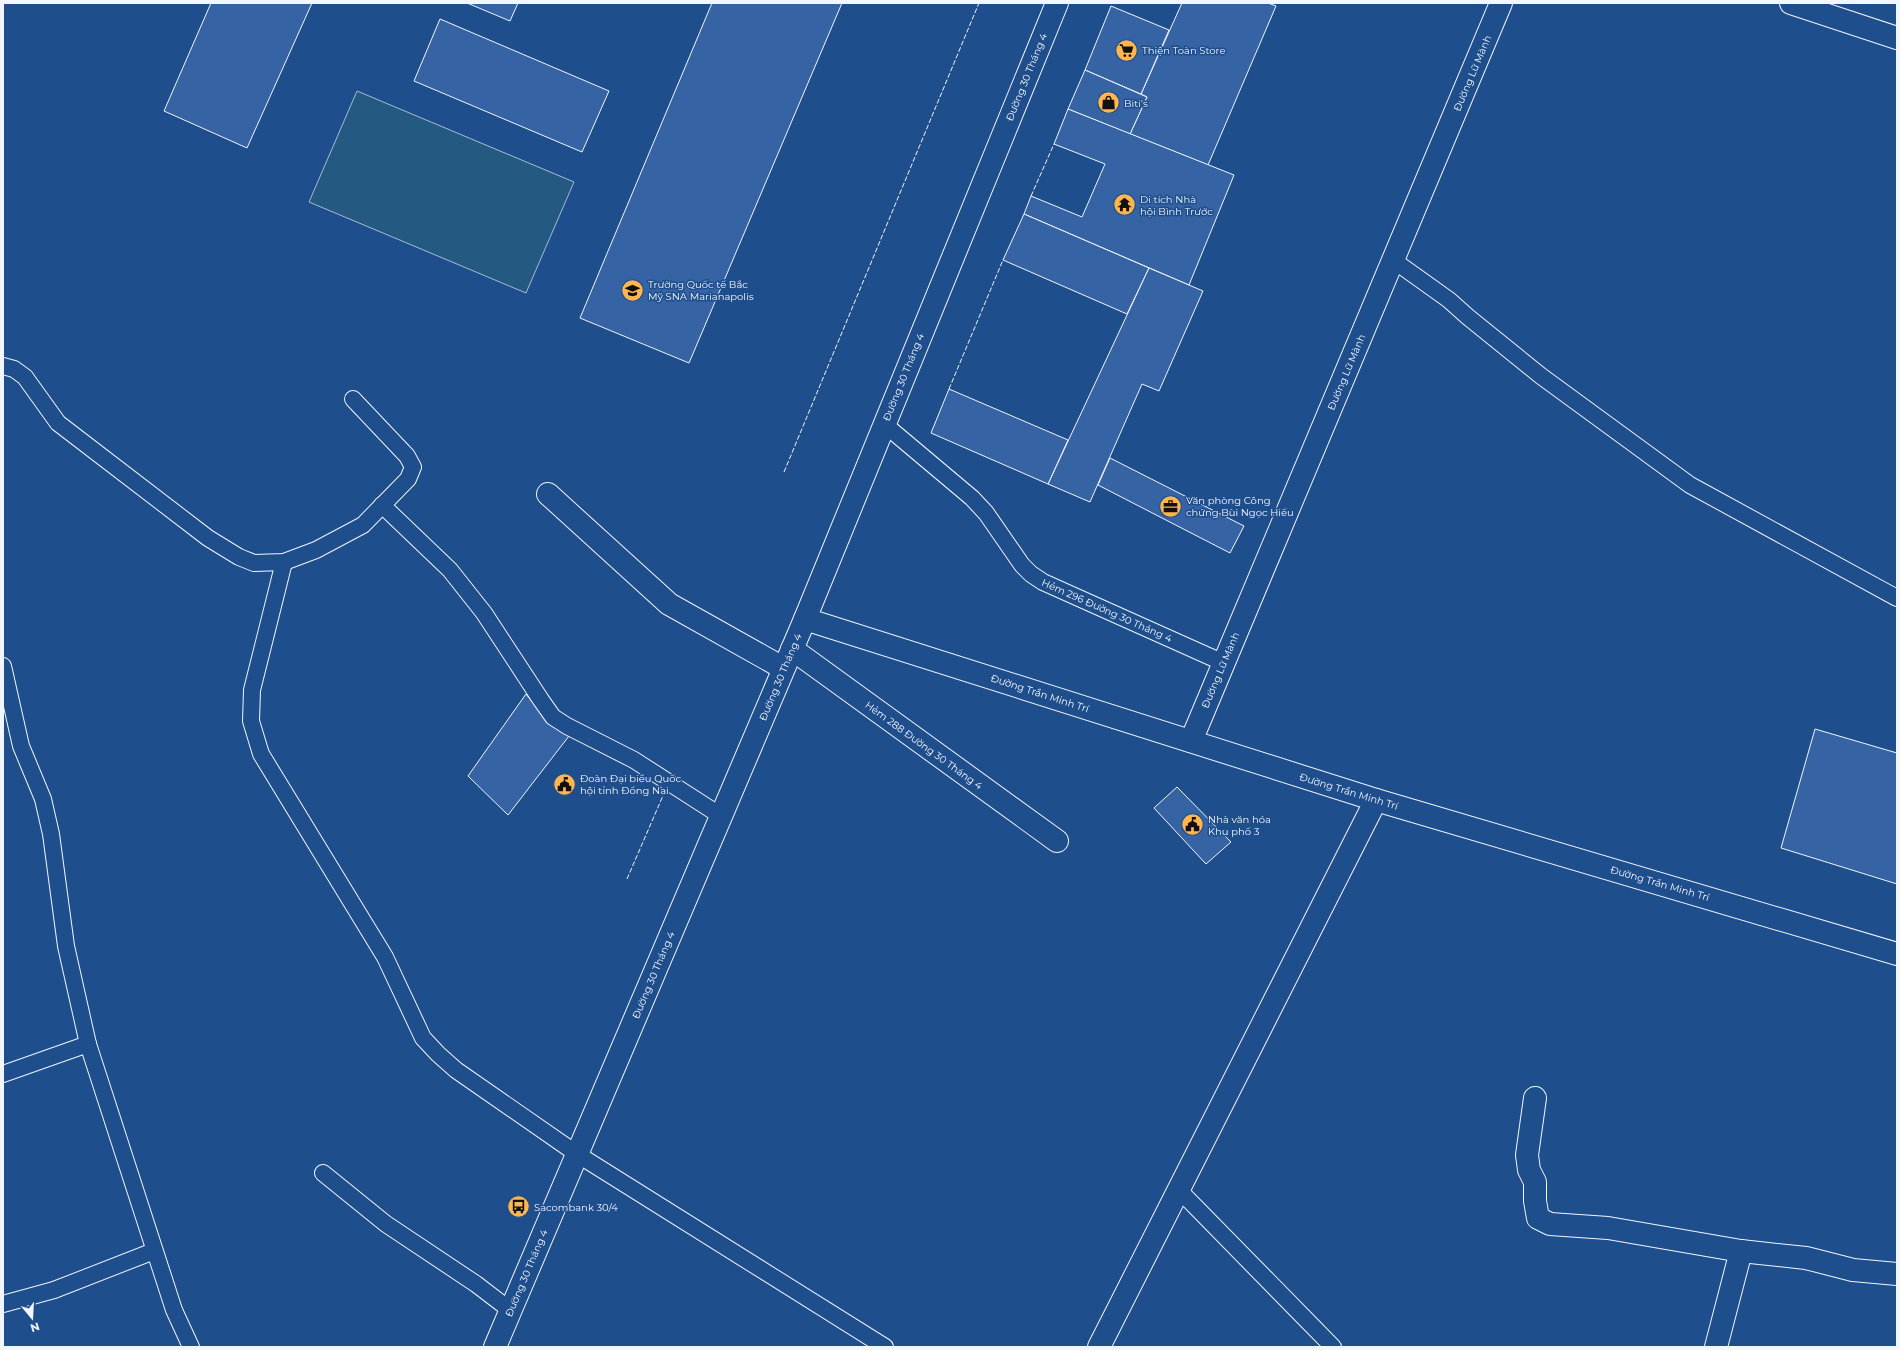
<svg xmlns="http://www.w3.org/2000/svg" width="1900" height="1350" viewBox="0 0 1900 1350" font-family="Montserrat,sans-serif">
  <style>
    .green { fill: #245a82; stroke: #a8bbd7 }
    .building { fill: #3563a3; stroke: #f2f6ff }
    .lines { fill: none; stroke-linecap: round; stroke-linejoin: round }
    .lane-casing { stroke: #f2f6ff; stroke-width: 18 }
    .street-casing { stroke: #f2f6ff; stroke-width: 24 }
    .secondary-casing { stroke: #f2f6ff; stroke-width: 24 }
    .lane { stroke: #1f4e8c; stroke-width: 16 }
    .street { stroke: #1f4e8c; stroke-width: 22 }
    .secondary { stroke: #1f4e8c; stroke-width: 22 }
    .fence { stroke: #f2f6ff; stroke-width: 1; stroke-dasharray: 5 2; stroke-linecap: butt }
    .labels { text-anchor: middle; stroke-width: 3; stroke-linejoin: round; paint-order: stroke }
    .poi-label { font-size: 10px; fill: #f2f6ff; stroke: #1f4e8c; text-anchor: start }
    .street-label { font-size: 10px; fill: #f2f6ff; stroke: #1f4e8c }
  </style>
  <rect width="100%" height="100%" fill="#1f4e8c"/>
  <polygon class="green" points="357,91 574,182 526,293 309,202"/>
  <g class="building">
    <polygon points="211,3 312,3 247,148 164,111"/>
    <polygon points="467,3 518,3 510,21"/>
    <polygon points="712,3 842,3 689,363 580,318"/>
    <polygon points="1182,3 1268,3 1276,6 1208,165 1130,134 1147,97 1141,94"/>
    <polygon points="1111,6 1169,30 1141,94 1085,70"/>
    <polygon points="440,19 609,91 582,152 414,81"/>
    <polygon points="1085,70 1147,97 1130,134 1068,109"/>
    <polygon points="1068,109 1234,175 1189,285 1024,214 1031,196 1082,217 1105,164 1054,144"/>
    <polygon points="1024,214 1149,268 1127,314 1003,260"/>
    <polygon points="1149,268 1203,291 1159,391 1142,384 1090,502 1048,484"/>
    <polygon points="949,389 1068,440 1048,484 931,433"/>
    <polygon points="1110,458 1244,526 1230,553 1098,485"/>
    <polygon points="526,694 547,721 569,736 508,815 468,776"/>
    <polygon points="1815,729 1897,753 1897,884 1781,848"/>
    <polygon points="1177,787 1231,842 1206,864 1154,808"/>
  </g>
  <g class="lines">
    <defs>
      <g id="lane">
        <polyline points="1393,260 1449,300 1468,317 1541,376 1690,485 1897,598"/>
        <polyline points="3,366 14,369 25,377 58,423 208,538 239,557 254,563 284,562 316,550 363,525 408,479 413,467 407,456 353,399"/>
        <polyline points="884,424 972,498 986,513 1022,565 1031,574 1043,582 1224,663"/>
        <polyline points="382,505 450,570 484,613 541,700 553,717 567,726 634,760 721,816"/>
        <polyline points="284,562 252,690 251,721 261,754 385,957 423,1038 438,1054 456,1070 577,1154 885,1347"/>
        <polyline points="3,666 21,746 43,799 51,834 66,946 88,1044 174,1310 191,1347"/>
        <polyline points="3,1074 88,1044"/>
        <polyline points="323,1173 386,1224 476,1284 510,1310"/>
        <polyline points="1179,1190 1333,1347"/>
        <polyline points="3,1304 54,1290 154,1251"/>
      </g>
      <g id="street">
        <polyline points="1791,3 1897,38"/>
        <polyline points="548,494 669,604 783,668"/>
        <polyline points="792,649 1057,841"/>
        <polyline points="1191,741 1501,3"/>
        <polyline points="1535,1098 1527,1155 1529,1170 1535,1182 1535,1201 1538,1218 1550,1224 1608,1228 1741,1251 1806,1258 1853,1270 1897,1274"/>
        <polyline points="1099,1347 1376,800"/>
        <polyline points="1716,1347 1741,1251"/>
      </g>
      <g id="secondary">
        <polyline points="805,619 1376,800 1897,954"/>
        <polyline points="495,1347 805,619 1057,3"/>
      </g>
    </defs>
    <use href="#lane" class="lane-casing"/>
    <use href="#street" class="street-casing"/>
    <use href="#secondary" class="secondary-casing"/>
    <use href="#lane" class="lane"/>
    <use href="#street" class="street"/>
    <use href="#secondary" class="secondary"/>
    <g class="fence">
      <polyline points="1031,196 1054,144"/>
      <polyline points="949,389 1003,260"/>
      <polyline points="784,472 979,3"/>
      <polyline points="627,879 665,791"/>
    </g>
  </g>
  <defs>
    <symbol id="supermarket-disc" viewBox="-11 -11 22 22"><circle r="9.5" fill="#ffb74d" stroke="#1f4e8c"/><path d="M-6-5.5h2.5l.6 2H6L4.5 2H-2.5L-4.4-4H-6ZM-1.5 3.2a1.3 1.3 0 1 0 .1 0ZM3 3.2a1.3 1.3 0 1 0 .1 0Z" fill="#111"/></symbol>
    <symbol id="shop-disc" viewBox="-11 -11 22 22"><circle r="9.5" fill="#ffb74d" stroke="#1f4e8c"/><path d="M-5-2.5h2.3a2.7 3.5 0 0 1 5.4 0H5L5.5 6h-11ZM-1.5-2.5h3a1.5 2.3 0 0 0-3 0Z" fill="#111"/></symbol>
    <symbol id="temple-disc" viewBox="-11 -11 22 22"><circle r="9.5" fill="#ffb74d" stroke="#1f4e8c"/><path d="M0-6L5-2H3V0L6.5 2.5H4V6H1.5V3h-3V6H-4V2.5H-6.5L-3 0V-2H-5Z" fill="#111"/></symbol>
    <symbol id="school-disc" viewBox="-11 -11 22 22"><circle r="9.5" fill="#ffb74d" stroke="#1f4e8c"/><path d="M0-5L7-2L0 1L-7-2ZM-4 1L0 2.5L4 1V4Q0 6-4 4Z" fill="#111"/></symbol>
    <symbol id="office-disc" viewBox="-11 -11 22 22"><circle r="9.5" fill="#ffb74d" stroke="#1f4e8c"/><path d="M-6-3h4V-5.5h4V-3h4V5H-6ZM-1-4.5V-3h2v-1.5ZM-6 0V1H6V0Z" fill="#111"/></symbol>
    <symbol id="civic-disc" viewBox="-11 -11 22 22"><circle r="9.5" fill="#ffb74d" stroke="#1f4e8c"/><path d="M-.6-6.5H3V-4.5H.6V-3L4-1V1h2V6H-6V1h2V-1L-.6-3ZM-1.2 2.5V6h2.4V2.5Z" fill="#111"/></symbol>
    <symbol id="bus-disc" viewBox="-11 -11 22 22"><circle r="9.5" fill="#ffb74d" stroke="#1f4e8c"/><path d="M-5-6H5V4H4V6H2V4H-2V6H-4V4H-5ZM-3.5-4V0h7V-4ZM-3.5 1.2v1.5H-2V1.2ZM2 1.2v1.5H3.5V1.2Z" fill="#111"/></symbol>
  </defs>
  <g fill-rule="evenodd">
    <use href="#supermarket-disc" x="1114" y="38" width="25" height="25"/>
    <use href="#shop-disc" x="1096" y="90" width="25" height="25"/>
    <use href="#temple-disc" x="1112" y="192" width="25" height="25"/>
    <use href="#school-disc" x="620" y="278" width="25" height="25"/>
    <use href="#office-disc" x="1158" y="494" width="25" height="25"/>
    <use href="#civic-disc" x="552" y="772" width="25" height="25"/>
    <use href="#civic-disc" x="1180" y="812" width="25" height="25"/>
    <use href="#bus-disc" x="506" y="1194" width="25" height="25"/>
  </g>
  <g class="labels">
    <g class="poi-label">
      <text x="1142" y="54">Thiện Toàn Store</text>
      <text x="1124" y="107">Biti's</text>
      <text x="1140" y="203">Di tích Nhà<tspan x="1140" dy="12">hội Bình Trước</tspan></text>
      <text x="648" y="288">Trường Quốc tế Bắc<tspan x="648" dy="12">Mỹ SNA Marianapolis</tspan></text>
      <text x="1186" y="504">Văn phòng Công<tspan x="1186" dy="12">chứng Bùi Ngọc Hiếu</tspan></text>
      <text x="580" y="782">Đoàn Đại biểu Quốc<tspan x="580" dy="12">hội tỉnh Đồng Nai</tspan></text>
      <text x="1208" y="823">Nhà văn hóa<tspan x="1208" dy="12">Khu phố 3</tspan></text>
      <text x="534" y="1211">Sacombank 30/4</text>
    </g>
    <g class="street-label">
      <text transform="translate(1472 73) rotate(-67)" y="4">Đường Lữ Mành</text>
      <text transform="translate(1026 77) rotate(-68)" y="4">Đường 30 Tháng 4</text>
      <text transform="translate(1346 372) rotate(-67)" y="4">Đường Lữ Mành</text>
      <text transform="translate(903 377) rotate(-68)" y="4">Đường 30 Tháng 4</text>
      <text transform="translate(1107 610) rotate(24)" y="4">Hẻm 296 Đường 30 Tháng 4</text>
      <text transform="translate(1220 670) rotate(-67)" y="4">Đường Lữ Mành</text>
      <text transform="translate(780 677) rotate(-67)" y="4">Đường 30 Tháng 4</text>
      <text transform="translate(1040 693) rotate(18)" y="4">Đường Trần Minh Trí</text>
      <text transform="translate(924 745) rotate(36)" y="4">Hẻm 288 Đường 30 Tháng 4</text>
      <text transform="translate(1349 791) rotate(17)" y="4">Đường Trần Minh Trí</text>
      <text transform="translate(1660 883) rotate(16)" y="4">Đường Trần Minh Trí</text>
      <text transform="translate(653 975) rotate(-67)" y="4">Đường 30 Tháng 4</text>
      <text transform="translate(526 1273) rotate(-67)" y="4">Đường 30 Tháng 4</text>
    </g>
  </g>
  <rect width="1900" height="1350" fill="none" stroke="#f2f6ff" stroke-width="8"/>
  <g transform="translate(32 1318) rotate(162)" stroke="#1f4e8c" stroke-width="3" paint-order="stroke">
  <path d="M0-3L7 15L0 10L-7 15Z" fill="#f2f6ff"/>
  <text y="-6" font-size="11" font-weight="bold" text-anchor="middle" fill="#f2f6ff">N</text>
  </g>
</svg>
